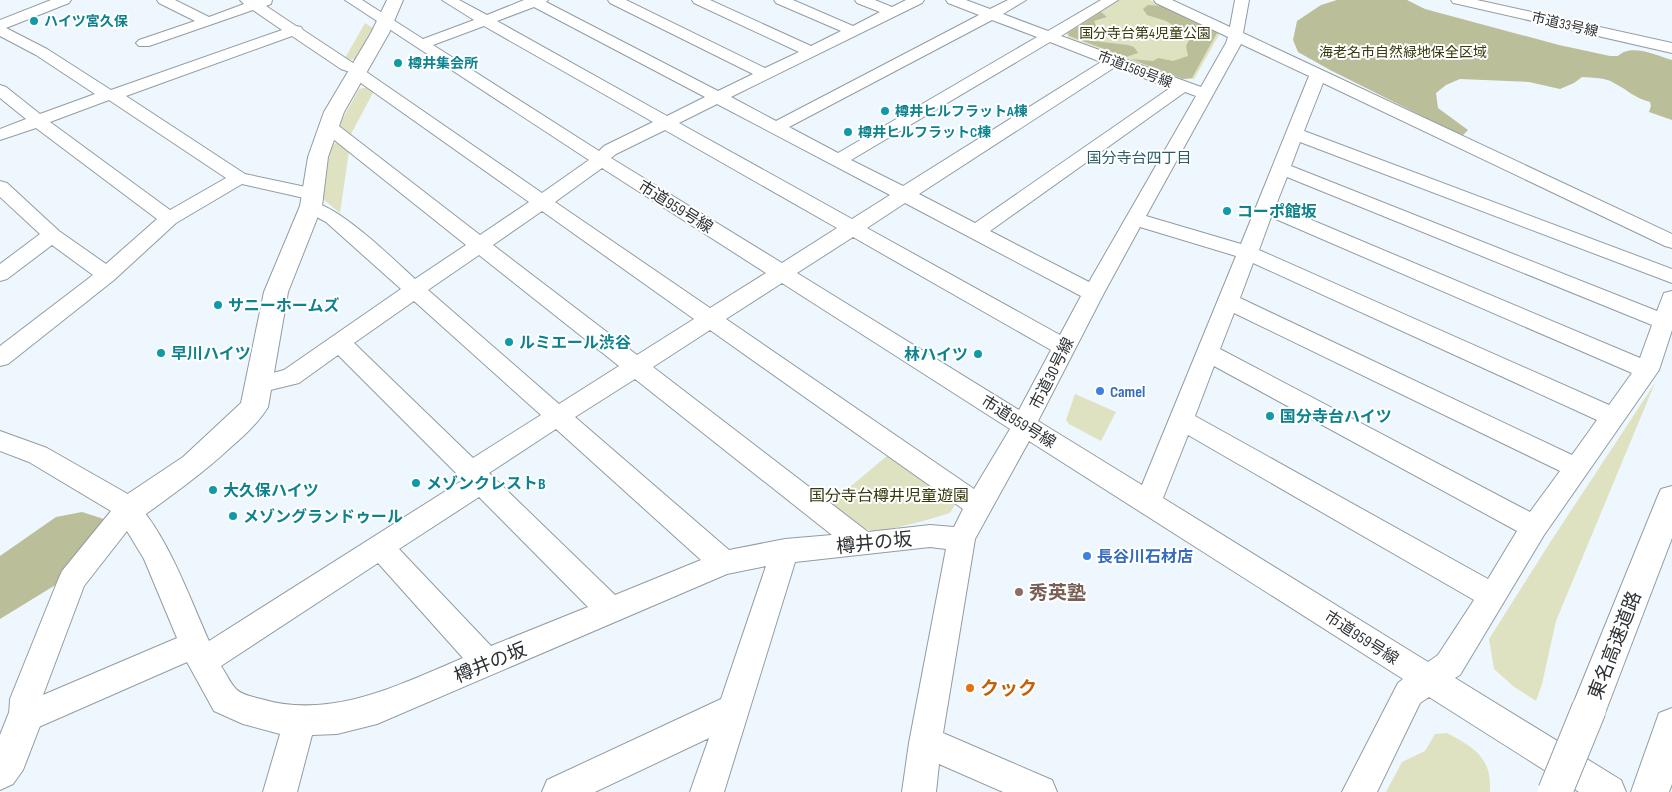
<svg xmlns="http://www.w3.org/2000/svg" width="1672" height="792" viewBox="0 0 1672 792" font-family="'Sofia Sans Condensed','Noto Sans JP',sans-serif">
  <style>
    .green { fill: #dfe2c0 }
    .forest { fill: #babe99 }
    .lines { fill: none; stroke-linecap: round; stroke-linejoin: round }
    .minor-casing { stroke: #929ca3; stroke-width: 2 }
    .major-casing { stroke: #929ca3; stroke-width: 2 }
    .highway-casing { stroke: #929ca3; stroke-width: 2 }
    .minor { fill: #fff; fill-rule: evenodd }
    .major { fill: #fff; fill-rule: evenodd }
    .highway { fill: #fff; fill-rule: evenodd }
    .highway-bridge-casing { stroke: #929ca3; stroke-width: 36; stroke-linecap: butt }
    .highway-bridge { stroke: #fff; stroke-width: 34 }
    .culture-dot { fill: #0f9aa8; stroke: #fff; stroke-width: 2 }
    .shop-dot { fill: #3f7fe0; stroke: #fff; stroke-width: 2 }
    .education-dot { fill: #8d6e63; stroke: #fff; stroke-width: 2 }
    .food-dot { fill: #e8710a; stroke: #fff; stroke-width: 2 }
    .labels { text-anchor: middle; stroke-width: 4; stroke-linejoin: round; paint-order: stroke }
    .far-culture-label { font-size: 14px; font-weight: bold; fill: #0d838f; stroke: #fff; text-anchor: start }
    .far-street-label { font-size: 14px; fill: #2e3235; stroke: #fff }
    .far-park-label { font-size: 14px; fill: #36390b; stroke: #fff }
    .far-neighbourhood-label { font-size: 15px; fill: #275d69; stroke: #fff }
    .street-label { font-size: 16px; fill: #2e3235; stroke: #fff }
    .culture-label { font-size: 16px; font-weight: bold; fill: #0d838f; stroke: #fff; text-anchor: start }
    .shop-label { font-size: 16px; font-weight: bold; fill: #366cbe; stroke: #fff; text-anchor: start }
    .park-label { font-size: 16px; fill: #36390b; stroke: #fff }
    .near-street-label { font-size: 19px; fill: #2e3235; stroke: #fff }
    .near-education-label { font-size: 19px; font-weight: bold; fill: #785e54; stroke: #fff; text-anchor: start }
    .near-food-label { font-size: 19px; font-weight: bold; fill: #c56008; stroke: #fff; text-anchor: start }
  </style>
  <rect width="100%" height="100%" fill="#eff7fe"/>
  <g class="green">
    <polygon points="1118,0 1150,0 1220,33 1194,79 1182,79 1068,37 1066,33"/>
    <polygon points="365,23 373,28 355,59 348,60 345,58"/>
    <polygon points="368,87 374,91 351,134 339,125 359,89"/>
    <polygon points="338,143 349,151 340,213 323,199 331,144"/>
    <polygon points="1655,383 1556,621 1542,684 1536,701 1513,686 1494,669 1489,639 1551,541"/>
    <polygon points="1075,394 1116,412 1101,441 1069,424 1066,420"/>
    <path d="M888,455L956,503L950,513C938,517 885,532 874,531C857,529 843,513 831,503Z"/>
    <path d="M1447,733C1475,748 1492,758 1490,792H1386L1402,762L1425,751L1435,734Z"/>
  </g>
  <g class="forest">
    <path d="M1337,0H1407L1425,9L1559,45L1610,56H1618C1631,43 1656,55 1672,60V120L1649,112L1651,106L1650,102C1634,98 1628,90 1614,83C1605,77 1592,78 1582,77L1574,83L1560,89L1529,82L1460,79L1446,85L1436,93L1438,108L1468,130L1463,135L1454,132L1330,70L1298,52L1293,40L1297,21L1321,5Z"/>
    <polygon points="1148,5 1161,6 1217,33 1192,78 1183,79 1131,59 1153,61 1158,58 1173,61 1188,56 1186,46 1191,36 1166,21 1147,15 1143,9"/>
    <polygon points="1101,12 1107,17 1094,21 1097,28 1094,34 1087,36 1086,40 1128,45 1134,47 1138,53 1126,57 1069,36 1068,33"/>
    <polygon points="82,512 107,520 62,581 0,619 0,556 56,517"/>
  </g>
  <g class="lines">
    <defs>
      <g id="minor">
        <path d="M51,0H71L69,3L6,28L47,49L111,90L282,30L253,10L149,46H139L136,43L139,40L195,21L159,3L157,0H175L209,17L244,4L240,0H272L271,4L266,6L296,26L301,27L303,30L353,63L365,66L367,69L365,71L542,193L589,160L345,0H362L423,39L474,20L442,0H459L487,15L524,0H548L546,2L718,91L753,74L610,3L608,0H626L765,68L799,52L694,3L692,0H710L811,46L841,31L776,3L774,0H793L853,26L880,12L857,3L855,0H875L892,7L906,0H924L922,3L731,97L776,121L979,15L948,3L946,0H966L990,9L1008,0H1026L1003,14L1048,31L1101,0H1118L1061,36L1201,87L1226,43L1228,37L1156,3L1154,0H1172L1230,27L1235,0H1249L1243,33L1672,234V248L1665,246L1323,83L1304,131L1672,269V283L1300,142L1291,166L1657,311L1664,293L1672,291V330L1659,370L1544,535L1460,675L1455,678L1621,780L1626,792H1579L1429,697L1420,703L1377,792H1342L1398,683L1403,679L1029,441L975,539L943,733L1052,780L1057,792H1003L939,764L936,792H902L909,743L946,549L930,547L795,562L724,792H690L709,738L595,792H542L547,780L721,699L766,566L727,574L377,724L337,734L312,735L297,792H263L280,734L243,724L214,711L187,662L25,733L14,729L9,718L10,699L58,580L62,571L111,511L29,462L0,451V431L47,448L126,493C164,524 189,597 209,641L463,480L338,355L299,383L258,393L250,391L246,385L250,379L284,370L401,289L326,222L304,210L301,206L304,202C330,196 395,261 415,279L466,245L323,131L320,127L323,123L329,122L335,123L480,235L529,202L351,76L350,72L341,69L292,36L126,96L245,174L320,190L322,194L320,198L313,200L242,184L176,223L114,280L8,364L0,366V346L93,275L52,245L7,279L0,281V264L40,234L0,197V181L7,183L59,231L106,264L157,219L36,128L0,140V129L26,119L0,98V85L6,87L40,114L95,94L36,55L0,36V20ZM534,7L705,97L667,116L497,21ZM992,20L1037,37L838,153L789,127ZM484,26L653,122L604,146L599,151L433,45ZM1050,42L1101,62L903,186L851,160ZM1241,44L1309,76L1241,244L1146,216ZM1115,67L1170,88L975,223L919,194ZM1185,92L1196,96L1089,282L990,231ZM109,100L226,178L170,210L50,122ZM717,104L890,195L852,219L679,123ZM665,130L837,228L782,263L611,158L616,154ZM602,168L766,273L710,308L555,202ZM1287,177L1652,325L1640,358L1276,205ZM905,203L1081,296L1060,335L867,228ZM542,211L694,319L637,355L493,245ZM1271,217L1632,373L1609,405L1259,250ZM1140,227L1236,256L1142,485L1038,421L1104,293ZM853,237L1051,350L1019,410L797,273ZM479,255L619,366L559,404L428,290ZM1253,263L1597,420L1572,455L1240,298ZM782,283L1010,429L974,489L726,319ZM414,301L541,415L473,458L354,343ZM1234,313L1560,471L1530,512L1220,349ZM710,330L963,509L954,527L930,525L868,532L653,367ZM1214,366L1517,531L1488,579L1195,416ZM635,379L832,535L785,539L729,550L575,417ZM556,429L701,560L615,595L489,473ZM1188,435L1474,600L1438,655L1428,662L1163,498ZM479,497L588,607L491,646L399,549ZM127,531L144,559L177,638L43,695L84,586ZM378,563L463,658C399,685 331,720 261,699C253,697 242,695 236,689C230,683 226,673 221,666Z"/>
        <polygon points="1451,0 1477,0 1672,43 1672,53 1458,4 1453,3"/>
      </g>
      <g id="major">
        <path d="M387,0H403L389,33L344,112L328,157L322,206L288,292L268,407C259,422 244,436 231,447C202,474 171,496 139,519L128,523L117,519L113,510L117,501L183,457L241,403L264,292L300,206L308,157L324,112L371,33Z"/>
        <polygon points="25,700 38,705 43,718 23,770 13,784 0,790 0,735 12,705"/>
      </g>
      <g id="highway">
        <polygon points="1672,486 1672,538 1602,721 1589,727 1576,721 1571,709 1657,498 1661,489"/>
        <polygon points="1672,708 1672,784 1669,792 1631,792 1659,713"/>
      </g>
    </defs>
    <use href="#minor" class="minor-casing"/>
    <use href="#major" class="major-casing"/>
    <use href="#highway" class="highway-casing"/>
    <use href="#minor" class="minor"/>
    <use href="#major" class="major"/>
    <use href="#highway" class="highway"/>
    <defs>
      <polyline id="highway-bridge" points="1555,792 1589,709"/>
    </defs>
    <use href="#highway-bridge" class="highway-bridge-casing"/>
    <use href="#highway-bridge" class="highway-bridge"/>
  </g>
  <g class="culture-dot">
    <circle cx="34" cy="21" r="5"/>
    <circle cx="398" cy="63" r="5"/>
    <circle cx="885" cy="111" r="5"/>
    <circle cx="848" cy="132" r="5"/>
    <circle cx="1227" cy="211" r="5"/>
    <circle cx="218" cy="305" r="5"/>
    <circle cx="509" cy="342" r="5"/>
    <circle cx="161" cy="353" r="5"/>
    <circle cx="978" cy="354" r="5"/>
    <circle cx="1270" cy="416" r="5"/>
    <circle cx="416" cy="483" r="5"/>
    <circle cx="213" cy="490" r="5"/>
    <circle cx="233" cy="516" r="5"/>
  </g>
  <g class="shop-dot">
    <circle cx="1100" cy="391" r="5"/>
    <circle cx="1087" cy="556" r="5"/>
  </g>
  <circle class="education-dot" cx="1019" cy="592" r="5"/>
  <circle class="food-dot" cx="970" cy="688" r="5"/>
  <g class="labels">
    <g class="far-culture-label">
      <text x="44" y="26">ハイツ宮久保</text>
      <text x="408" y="68">樽井集会所</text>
      <text x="895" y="116">樽井ヒルフラットA棟</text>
      <text x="858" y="137">樽井ヒルフラットC棟</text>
    </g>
    <g class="far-street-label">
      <text transform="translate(1565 24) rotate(13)" y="5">市道33号線</text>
      <text transform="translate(1135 69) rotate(21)" y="5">市道1569号線</text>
    </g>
    <g class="far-park-label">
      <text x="1145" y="38">国分寺台第4児童公園</text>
      <text x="1403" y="57">海老名市自然緑地保全区域</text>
    </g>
    <g class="far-neighbourhood-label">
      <text x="1139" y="163">国分寺台四丁目</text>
    </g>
    <g class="street-label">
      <text transform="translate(676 206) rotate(32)" y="6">市道959号線</text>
      <text transform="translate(1051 373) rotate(-63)" y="6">市道30号線</text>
      <text transform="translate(1019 421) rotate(32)" y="6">市道959号線</text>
      <text transform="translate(1362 637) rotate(33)" y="6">市道959号線</text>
    </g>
    <g class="culture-label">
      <text x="1237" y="217">コーポ館坂</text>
      <text x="228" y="311">サニーホームズ</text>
      <text x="519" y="348">ルミエール渋谷</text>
      <text x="171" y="359">早川ハイツ</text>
      <text x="968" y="360" text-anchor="end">林ハイツ</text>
      <text x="1280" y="422">国分寺台ハイツ</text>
      <text x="426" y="489">メゾンクレストB</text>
      <text x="223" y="496">大久保ハイツ</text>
      <text x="243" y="522">メゾングランドゥール</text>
    </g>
    <g class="shop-label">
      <text x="1110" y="397">Camel</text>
      <text x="1097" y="562">長谷川石材店</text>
    </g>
    <g class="park-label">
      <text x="889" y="501">国分寺台樽井児童遊園</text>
    </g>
    <g class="near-street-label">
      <text transform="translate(874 542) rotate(-6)" y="7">樽井の坂</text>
      <text transform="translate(1614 645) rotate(-69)" y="7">東名高速道路</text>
      <text transform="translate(490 662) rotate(-22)" y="7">樽井の坂</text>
    </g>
    <g class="near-education-label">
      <text x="1029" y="599">秀英塾</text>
    </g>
    <g class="near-food-label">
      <text x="980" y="695">クック</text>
    </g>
  </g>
</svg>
